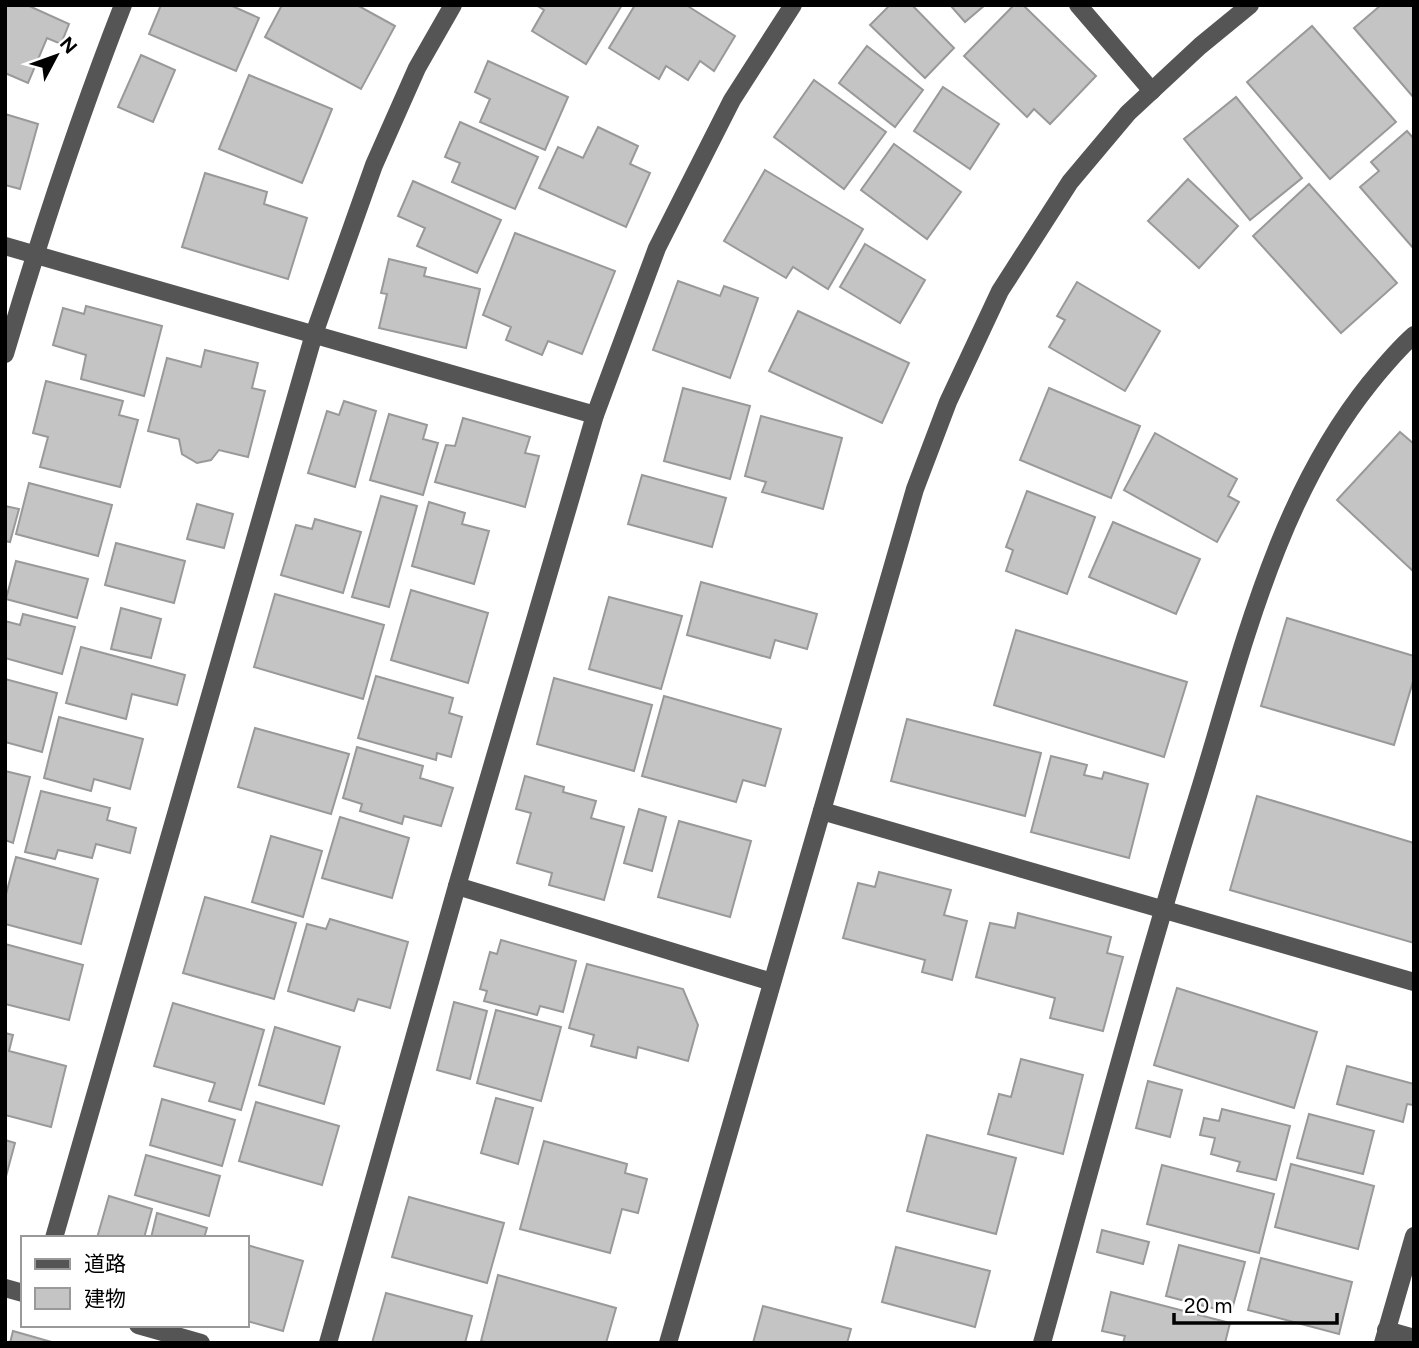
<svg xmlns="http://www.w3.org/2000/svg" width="1419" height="1348" viewBox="0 0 1419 1348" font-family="Figtree,'Noto Sans JP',sans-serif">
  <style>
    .building { fill: #c4c4c4; stroke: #999; stroke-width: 2 }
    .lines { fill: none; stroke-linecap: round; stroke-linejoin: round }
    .minor { stroke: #555; stroke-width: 18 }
  </style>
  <rect width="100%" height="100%" fill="#fff"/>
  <g class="building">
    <polygon points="5,5 27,5 69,24 61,44 47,38 28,83 5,73"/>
    <polygon points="161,5 230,5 259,18 236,71 149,34"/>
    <polygon points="282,5 357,5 395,26 361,89 265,37"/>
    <polygon points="536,5 622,5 586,64 532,31 544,10"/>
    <polygon points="635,5 686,5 735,36 714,71 700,61 688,80 666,66 659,79 609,48"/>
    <polygon points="890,5 912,5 954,48 925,78 870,25"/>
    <polygon points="950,5 985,5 965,22"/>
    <polygon points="1014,5 1023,5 1096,76 1050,124 1034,109 1027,117 964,56"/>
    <polygon points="1381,5 1414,5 1414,98 1354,28"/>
    <polygon points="1312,26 1396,122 1330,179 1247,82"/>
    <polygon points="867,46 923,90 895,127 839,83"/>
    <polygon points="141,55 175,70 153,122 118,107"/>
    <polygon points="488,61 568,97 545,150 480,122 490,99 475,92"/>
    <polygon points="249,75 332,109 302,183 219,149"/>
    <polygon points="814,80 886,132 844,189 774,137"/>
    <polygon points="943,87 999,124 970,169 914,131"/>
    <polygon points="1236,97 1302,178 1250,220 1184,139"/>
    <polygon points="5,114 38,124 20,189 5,185"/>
    <polygon points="460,122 538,157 515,209 452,182 460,163 445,157"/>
    <polygon points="598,127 638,146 630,164 650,173 626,227 539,188 558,147 583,158"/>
    <polygon points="1407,131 1414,139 1414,249 1360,187 1379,171 1371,162"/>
    <polygon points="894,144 961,192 927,239 861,190"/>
    <polygon points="765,170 863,229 828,289 793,267 786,278 724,241"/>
    <polygon points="205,173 267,192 264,204 307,218 288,279 182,247"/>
    <polygon points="1188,179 1238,226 1199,268 1148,221"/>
    <polygon points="413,181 501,220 477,273 417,246 425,228 398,216"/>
    <polygon points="1309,184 1397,283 1341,333 1253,236"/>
    <polygon points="515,233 615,271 582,354 548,341 542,355 506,340 511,327 483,315"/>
    <polygon points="865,244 925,280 900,323 840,287"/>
    <polygon points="389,259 426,268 424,276 480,289 466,348 379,328 387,294 381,293"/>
    <polygon points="678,281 720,296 724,286 758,298 730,378 653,350"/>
    <polygon points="1077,282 1160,331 1125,391 1049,347 1065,320 1057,316"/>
    <polygon points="86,306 162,326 144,396 81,379 86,355 53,345 63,308 84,314"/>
    <polygon points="798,311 909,363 882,423 769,371"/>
    <polygon points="205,350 258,363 252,388 265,391 248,457 219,450 211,460 197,463 182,454 179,439 148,431 167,358 201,367"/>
    <polygon points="46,381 123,401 119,415 138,420 120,487 40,467 48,437 33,433"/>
    <polygon points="683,388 750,406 730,479 664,461"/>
    <polygon points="1049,388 1140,426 1111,498 1020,460"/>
    <polygon points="344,401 376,411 355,487 308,473 327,411 339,415"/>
    <polygon points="389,414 427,425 423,439 438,443 423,495 370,480"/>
    <polygon points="761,416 842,438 823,509 762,492 766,482 745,476"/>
    <polygon points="463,418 530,437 525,453 539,456 525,507 435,482 446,445 455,446"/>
    <polygon points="1400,432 1414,444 1414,572 1337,500"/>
    <polygon points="1155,433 1237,479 1228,496 1239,502 1217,542 1124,490"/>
    <polygon points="642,475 726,498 712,547 628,524"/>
    <polygon points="29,483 112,505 98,556 16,534"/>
    <polygon points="1027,491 1095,517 1067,594 1006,571 1013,550 1006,547"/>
    <polygon points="381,496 417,506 389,607 352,597"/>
    <polygon points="429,502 465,513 462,524 489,531 474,584 412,566"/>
    <polygon points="197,504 233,514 224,548 187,539"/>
    <polygon points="5,506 19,509 10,542 5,541"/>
    <polygon points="315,519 361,532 343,593 281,575 296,525 312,529"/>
    <polygon points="1113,522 1200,559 1176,614 1089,577"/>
    <polygon points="116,543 185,561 174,603 105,585"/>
    <polygon points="16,561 88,579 77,618 6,599"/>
    <polygon points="701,582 817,614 807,649 775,640 770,658 687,635"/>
    <polygon points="411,590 488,613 468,683 391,660"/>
    <polygon points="275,594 384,625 363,699 254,667"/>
    <polygon points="609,597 682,616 661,689 589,669"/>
    <polygon points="121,608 161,619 151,658 111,649"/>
    <polygon points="23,614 75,627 62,674 5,658 5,621 20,625"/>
    <polygon points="1287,618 1414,656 1414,678 1394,745 1261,706"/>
    <polygon points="1016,630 1187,682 1164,757 994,705"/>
    <polygon points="81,647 185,675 177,705 132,694 126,719 66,703"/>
    <polygon points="376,676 453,698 449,713 462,717 451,757 437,753 436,760 358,738"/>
    <polygon points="554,678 652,705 634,771 537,744"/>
    <polygon points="5,679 57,693 42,752 5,742"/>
    <polygon points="664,696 781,729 765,786 743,780 736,802 642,776"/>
    <polygon points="59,717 143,739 130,789 94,779 91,791 44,778"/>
    <polygon points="907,719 1041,753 1025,816 891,781"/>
    <polygon points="255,728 349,754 331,814 238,787"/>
    <polygon points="357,747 423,766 420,778 453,788 441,826 404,816 402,824 360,811 362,804 343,798"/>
    <polygon points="1051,756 1087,765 1084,775 1102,779 1104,772 1148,784 1129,858 1031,832"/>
    <polygon points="5,771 30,777 13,843 5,840"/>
    <polygon points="525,776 564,787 563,792 596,801 591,818 624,827 604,900 549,885 552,873 517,863 531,813 516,809"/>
    <polygon points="41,791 110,808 107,820 136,828 130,853 96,844 92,858 58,850 55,859 25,852"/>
    <polygon points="1257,796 1414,843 1414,943 1230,890"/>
    <polygon points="639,809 666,817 652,871 624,863"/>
    <polygon points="340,817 409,838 392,898 322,878"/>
    <polygon points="679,821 751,841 730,917 658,897"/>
    <polygon points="271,836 322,851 303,917 252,902"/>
    <polygon points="16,857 98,879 81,944 5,924 5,898"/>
    <polygon points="879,872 951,890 944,915 967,921 952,980 922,972 925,960 843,938 858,883 875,887"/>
    <polygon points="205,897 296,923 274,999 183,973"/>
    <polygon points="1018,913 1111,937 1107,953 1123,957 1103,1031 1050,1018 1055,998 976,977 990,923 1015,928"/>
    <polygon points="330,919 408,942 390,1008 358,999 354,1011 288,991 307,924 326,929"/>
    <polygon points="501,940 576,961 563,1012 540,1006 537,1015 484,1001 487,991 480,989 490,952 497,954"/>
    <polygon points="5,944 83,965 69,1020 5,1004"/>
    <polygon points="587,964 683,989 698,1025 688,1061 638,1047 636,1058 591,1046 594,1035 569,1028"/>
    <polygon points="1177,988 1317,1032 1294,1108 1154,1065"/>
    <polygon points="454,1002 487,1011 470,1079 437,1070"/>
    <polygon points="173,1003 264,1030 241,1110 209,1101 215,1083 154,1066"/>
    <polygon points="496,1010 561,1027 541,1101 477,1083"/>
    <polygon points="275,1027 340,1047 324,1104 259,1085"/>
    <polygon points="5,1033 13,1035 9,1051 66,1066 51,1127 5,1115"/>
    <polygon points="1021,1059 1083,1075 1063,1154 988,1134 999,1094 1011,1097"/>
    <polygon points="1347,1066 1414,1084 1414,1105 1407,1104 1403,1122 1337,1104"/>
    <polygon points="1148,1081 1182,1090 1170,1137 1136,1128"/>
    <polygon points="496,1098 533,1108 518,1164 481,1153"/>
    <polygon points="162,1099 235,1120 222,1166 150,1145"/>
    <polygon points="256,1102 339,1126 322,1185 239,1161"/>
    <polygon points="1222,1109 1290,1126 1276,1180 1237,1171 1240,1162 1211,1154 1215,1138 1200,1135 1204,1118 1219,1121"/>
    <polygon points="1309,1114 1374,1131 1363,1174 1297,1158"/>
    <polygon points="927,1135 1016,1158 996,1234 907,1211"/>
    <polygon points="5,1140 15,1143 5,1180"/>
    <polygon points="544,1141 627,1164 625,1173 647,1179 638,1213 622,1209 610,1253 520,1229"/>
    <polygon points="146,1155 220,1176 209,1216 135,1195"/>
    <polygon points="1291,1164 1374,1186 1358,1249 1275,1227"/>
    <polygon points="1162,1165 1274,1194 1259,1253 1147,1224"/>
    <polygon points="109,1196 152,1209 144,1238 97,1238"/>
    <polygon points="409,1197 504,1223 487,1283 392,1257"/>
    <polygon points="157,1213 207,1228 204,1238 151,1238"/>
    <polygon points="1102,1230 1149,1242 1143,1264 1097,1252"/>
    <polygon points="247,1245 303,1261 283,1331 247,1321"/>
    <polygon points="1179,1245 1245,1262 1231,1313 1166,1296"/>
    <polygon points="896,1247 990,1271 975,1327 882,1302"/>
    <polygon points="1261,1258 1352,1282 1339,1334 1248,1310"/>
    <polygon points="498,1275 616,1308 606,1343 489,1343 481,1341"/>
    <polygon points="1111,1292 1230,1323 1225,1343 1123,1343 1125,1336 1102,1331"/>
    <polygon points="386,1293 472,1316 465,1343 372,1343"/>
    <polygon points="763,1306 851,1329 847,1343 753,1343"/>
    <polygon points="13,1331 55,1343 10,1343"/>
  </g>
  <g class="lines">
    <g class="minor">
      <polyline points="1078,5 1152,91"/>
      <polyline points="5,246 595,415"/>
      <path d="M5,354C40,236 78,120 123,5"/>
      <polyline points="822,811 1414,982"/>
      <polyline points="457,886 772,982"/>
      <polyline points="54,1238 314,334 374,165 417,68 453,5"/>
      <polyline points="5,1288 23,1293"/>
      <polyline points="138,1325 201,1343"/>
      <polyline points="1386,1330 1414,1338"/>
      <polyline points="328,1343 457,886 595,415 657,248 732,100 793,5"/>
      <polyline points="668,1343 915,489 948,402 1000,291 1070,182 1128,113 1200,46 1250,5"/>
      <path d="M1042,1343C1093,1159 1142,975 1199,792C1242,652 1276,500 1370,383C1384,366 1397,350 1414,335"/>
      <polyline points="1383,1343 1414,1236"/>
    </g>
  </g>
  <rect width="1419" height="1348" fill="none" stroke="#000000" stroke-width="14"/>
  <rect x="21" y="1236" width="228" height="91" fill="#ffffff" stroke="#999999" stroke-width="2"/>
  <rect x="35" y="1259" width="35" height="10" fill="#555555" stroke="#999999" stroke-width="2"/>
  <text x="84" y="1271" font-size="21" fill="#000000">道路</text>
  <rect x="35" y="1288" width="35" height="21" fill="#c4c4c4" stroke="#999999" stroke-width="2"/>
  <text x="84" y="1306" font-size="21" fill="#000000">建物</text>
  <g transform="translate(56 56) rotate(49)" stroke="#ffffff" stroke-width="5" paint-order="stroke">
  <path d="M0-5L12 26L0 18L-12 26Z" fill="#000000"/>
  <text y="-10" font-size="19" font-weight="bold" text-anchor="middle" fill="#000000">N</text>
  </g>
  <path d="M1174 1313v10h163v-10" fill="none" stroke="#000000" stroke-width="3.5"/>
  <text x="1184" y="1313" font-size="21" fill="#000000" stroke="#ffffff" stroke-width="5" paint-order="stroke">20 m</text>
</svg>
